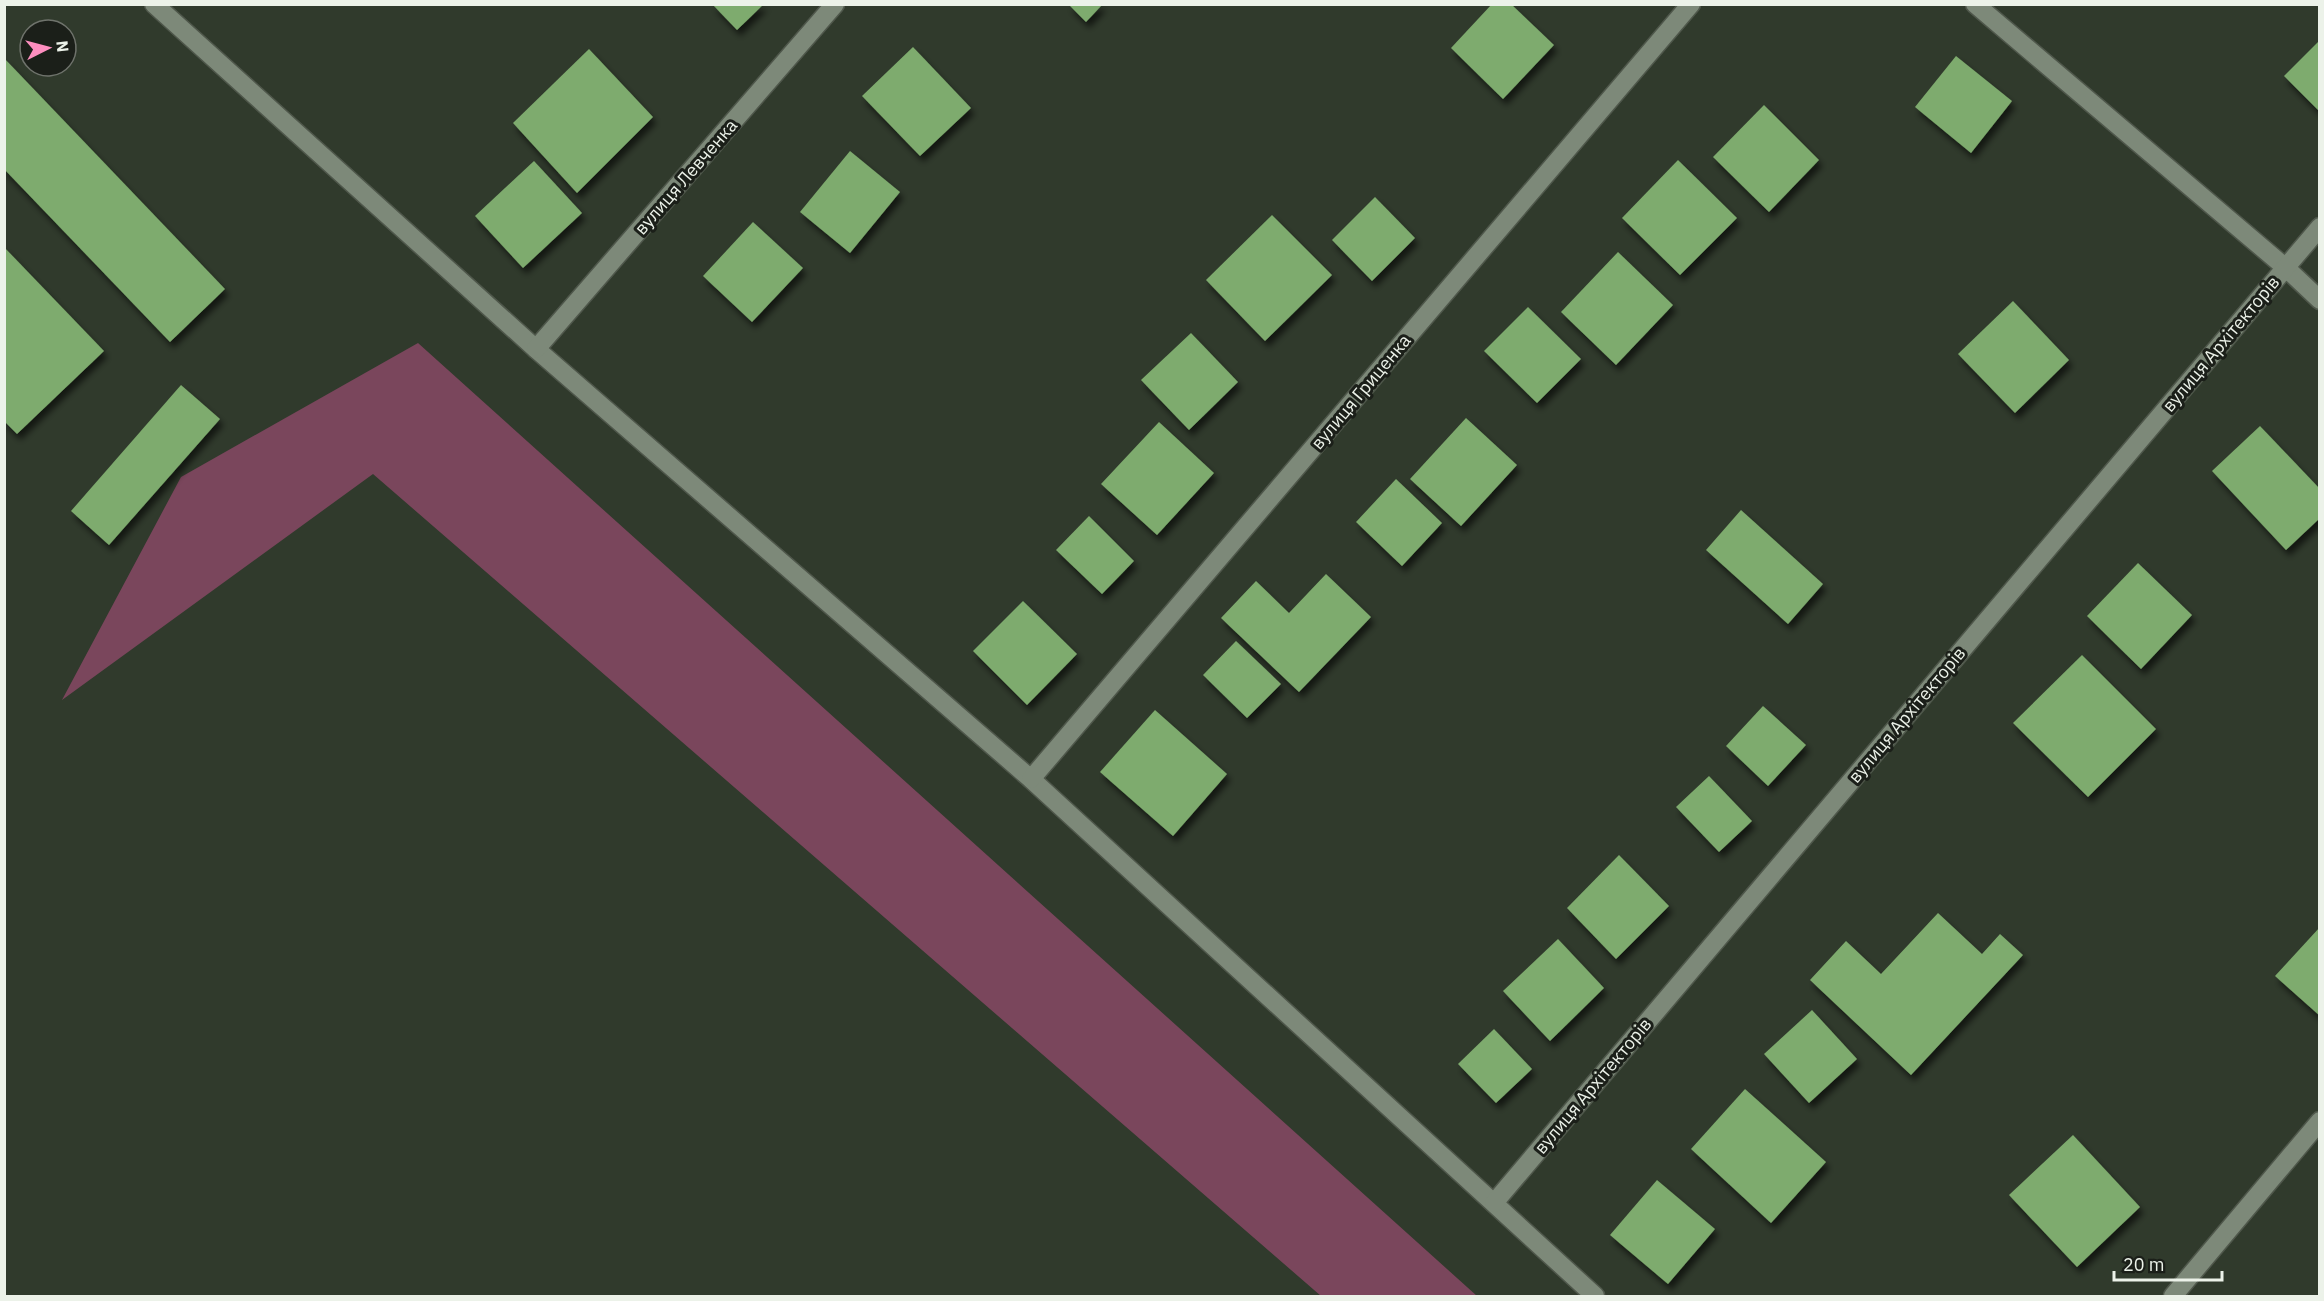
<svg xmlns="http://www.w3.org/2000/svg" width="2324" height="1301" viewBox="0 0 2324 1301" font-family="'IBM Plex Sans',sans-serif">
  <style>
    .green { fill: #7a465c }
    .building { fill: #7eab6e; filter: url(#shadow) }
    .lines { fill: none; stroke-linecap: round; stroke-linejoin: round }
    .street-casing { stroke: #4f574b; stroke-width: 21 }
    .street { stroke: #7d8979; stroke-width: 18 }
    .labels { text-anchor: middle; stroke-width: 6; stroke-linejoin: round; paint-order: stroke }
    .street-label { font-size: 18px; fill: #ecf2e9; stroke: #1b1f19 }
  </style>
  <defs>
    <filter id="shadow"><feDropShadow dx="3.5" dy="6" stdDeviation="3" flood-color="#0009"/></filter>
  </defs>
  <rect width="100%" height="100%" fill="#303a2c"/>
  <polygon class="green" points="418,343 1477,1296 1321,1296 373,474 62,700 181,477"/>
  <g class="building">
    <polygon points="712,4 764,4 737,30"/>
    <polygon points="1068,4 1103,4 1086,22"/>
    <polygon points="1492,4 1511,4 1554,45 1503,99 1451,48"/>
    <polygon points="2320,40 2320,112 2284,76"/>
    <polygon points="913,47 971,108 920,156 862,96"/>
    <polygon points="589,49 653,117 577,193 513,123"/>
    <polygon points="1956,56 2012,101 1971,153 1915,107"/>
    <polygon points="4,58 225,289 170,342 4,169"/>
    <polygon points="1764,105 1819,160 1769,212 1713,157"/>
    <polygon points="850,151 900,192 850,253 800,212"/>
    <polygon points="1678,160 1737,218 1680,275 1622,218"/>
    <polygon points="534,161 582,213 523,268 475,216"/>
    <polygon points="1375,197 1415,238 1372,281 1332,240"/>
    <polygon points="1272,215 1332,275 1265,341 1206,280"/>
    <polygon points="753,222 803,268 752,322 703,276"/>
    <polygon points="4,247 104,351 17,434 4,421"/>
    <polygon points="1618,252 1673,305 1616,365 1561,312"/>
    <polygon points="2013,301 2069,360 2015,413 1958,354"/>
    <polygon points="1528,307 1581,359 1537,403 1484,351"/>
    <polygon points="1191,333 1238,382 1189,430 1141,380"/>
    <polygon points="181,385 220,419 109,545 71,511"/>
    <polygon points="1466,418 1517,465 1461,526 1410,479"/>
    <polygon points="1159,422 1214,473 1157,535 1101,484"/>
    <polygon points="2260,426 2320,489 2320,518 2286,550 2212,471"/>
    <polygon points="1396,479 1442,523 1402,566 1356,522"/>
    <polygon points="1741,510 1823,584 1788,624 1706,550"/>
    <polygon points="1089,516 1134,561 1102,594 1056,550"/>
    <polygon points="2138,563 2192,615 2141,669 2087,616"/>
    <polygon points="1326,574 1371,617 1299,692 1221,618 1256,581 1289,613"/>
    <polygon points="1023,601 1077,654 1027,705 973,651"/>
    <polygon points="1236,641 1281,684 1247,718 1203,675"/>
    <polygon points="2082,655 2156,729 2088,797 2013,723"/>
    <polygon points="1763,706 1806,745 1768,786 1726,746"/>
    <polygon points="1155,710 1227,774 1173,836 1100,772"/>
    <polygon points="1709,776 1752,821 1719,852 1676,807"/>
    <polygon points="1619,855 1669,906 1616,959 1567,908"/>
    <polygon points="1938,913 1982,954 2000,934 2023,955 1911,1075 1810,980 1846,941 1881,974"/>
    <polygon points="2320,927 2320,1016 2275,976"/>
    <polygon points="1558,939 1604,988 1550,1041 1503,991"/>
    <polygon points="1812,1010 1857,1059 1809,1103 1764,1054"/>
    <polygon points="1494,1029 1532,1069 1496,1103 1458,1064"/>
    <polygon points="1745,1089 1826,1162 1771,1223 1691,1149"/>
    <polygon points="2073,1135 2140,1207 2077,1267 2009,1195"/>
    <polygon points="1657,1180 1715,1229 1668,1284 1610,1235"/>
  </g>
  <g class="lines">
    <defs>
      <g id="street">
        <polyline points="154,4 536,349 1031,779 1595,1296"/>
        <polyline points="1975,4 2286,268 2320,300"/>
        <polyline points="536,349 835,4"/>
        <polyline points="1031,779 1691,4"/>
        <polyline points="1494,1203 2320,227"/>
        <polyline points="2173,1296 2320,1121"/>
      </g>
    </defs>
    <use href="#street" class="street-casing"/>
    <use href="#street" class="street"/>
  </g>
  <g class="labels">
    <g class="street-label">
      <text transform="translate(686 177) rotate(-49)" y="6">вулиця Левченка</text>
      <text transform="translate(2221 344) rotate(-50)" y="6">вулиця Архітекторів</text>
      <text transform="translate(1361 392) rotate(-50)" y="6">вулиця Гриценка</text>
      <text transform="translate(1907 715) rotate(-50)" y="6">вулиця Архітекторів</text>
      <text transform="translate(1593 1086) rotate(-50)" y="6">вулиця Архітекторів</text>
    </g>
  </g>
  <rect width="2324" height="1301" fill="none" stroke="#ecf2e9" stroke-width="12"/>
  <g transform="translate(48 48) rotate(84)"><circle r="28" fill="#1b1f19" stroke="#6f736c" stroke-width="1.5"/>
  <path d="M0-4.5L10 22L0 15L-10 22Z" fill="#fd8ebf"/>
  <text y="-9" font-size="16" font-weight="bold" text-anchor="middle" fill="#ecf2e9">N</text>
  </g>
  <path d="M2114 1271v9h108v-9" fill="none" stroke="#ecf2e9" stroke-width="3"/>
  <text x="2123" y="1271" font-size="18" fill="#ecf2e9" stroke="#1b1f19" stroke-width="4.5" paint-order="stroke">20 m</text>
</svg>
